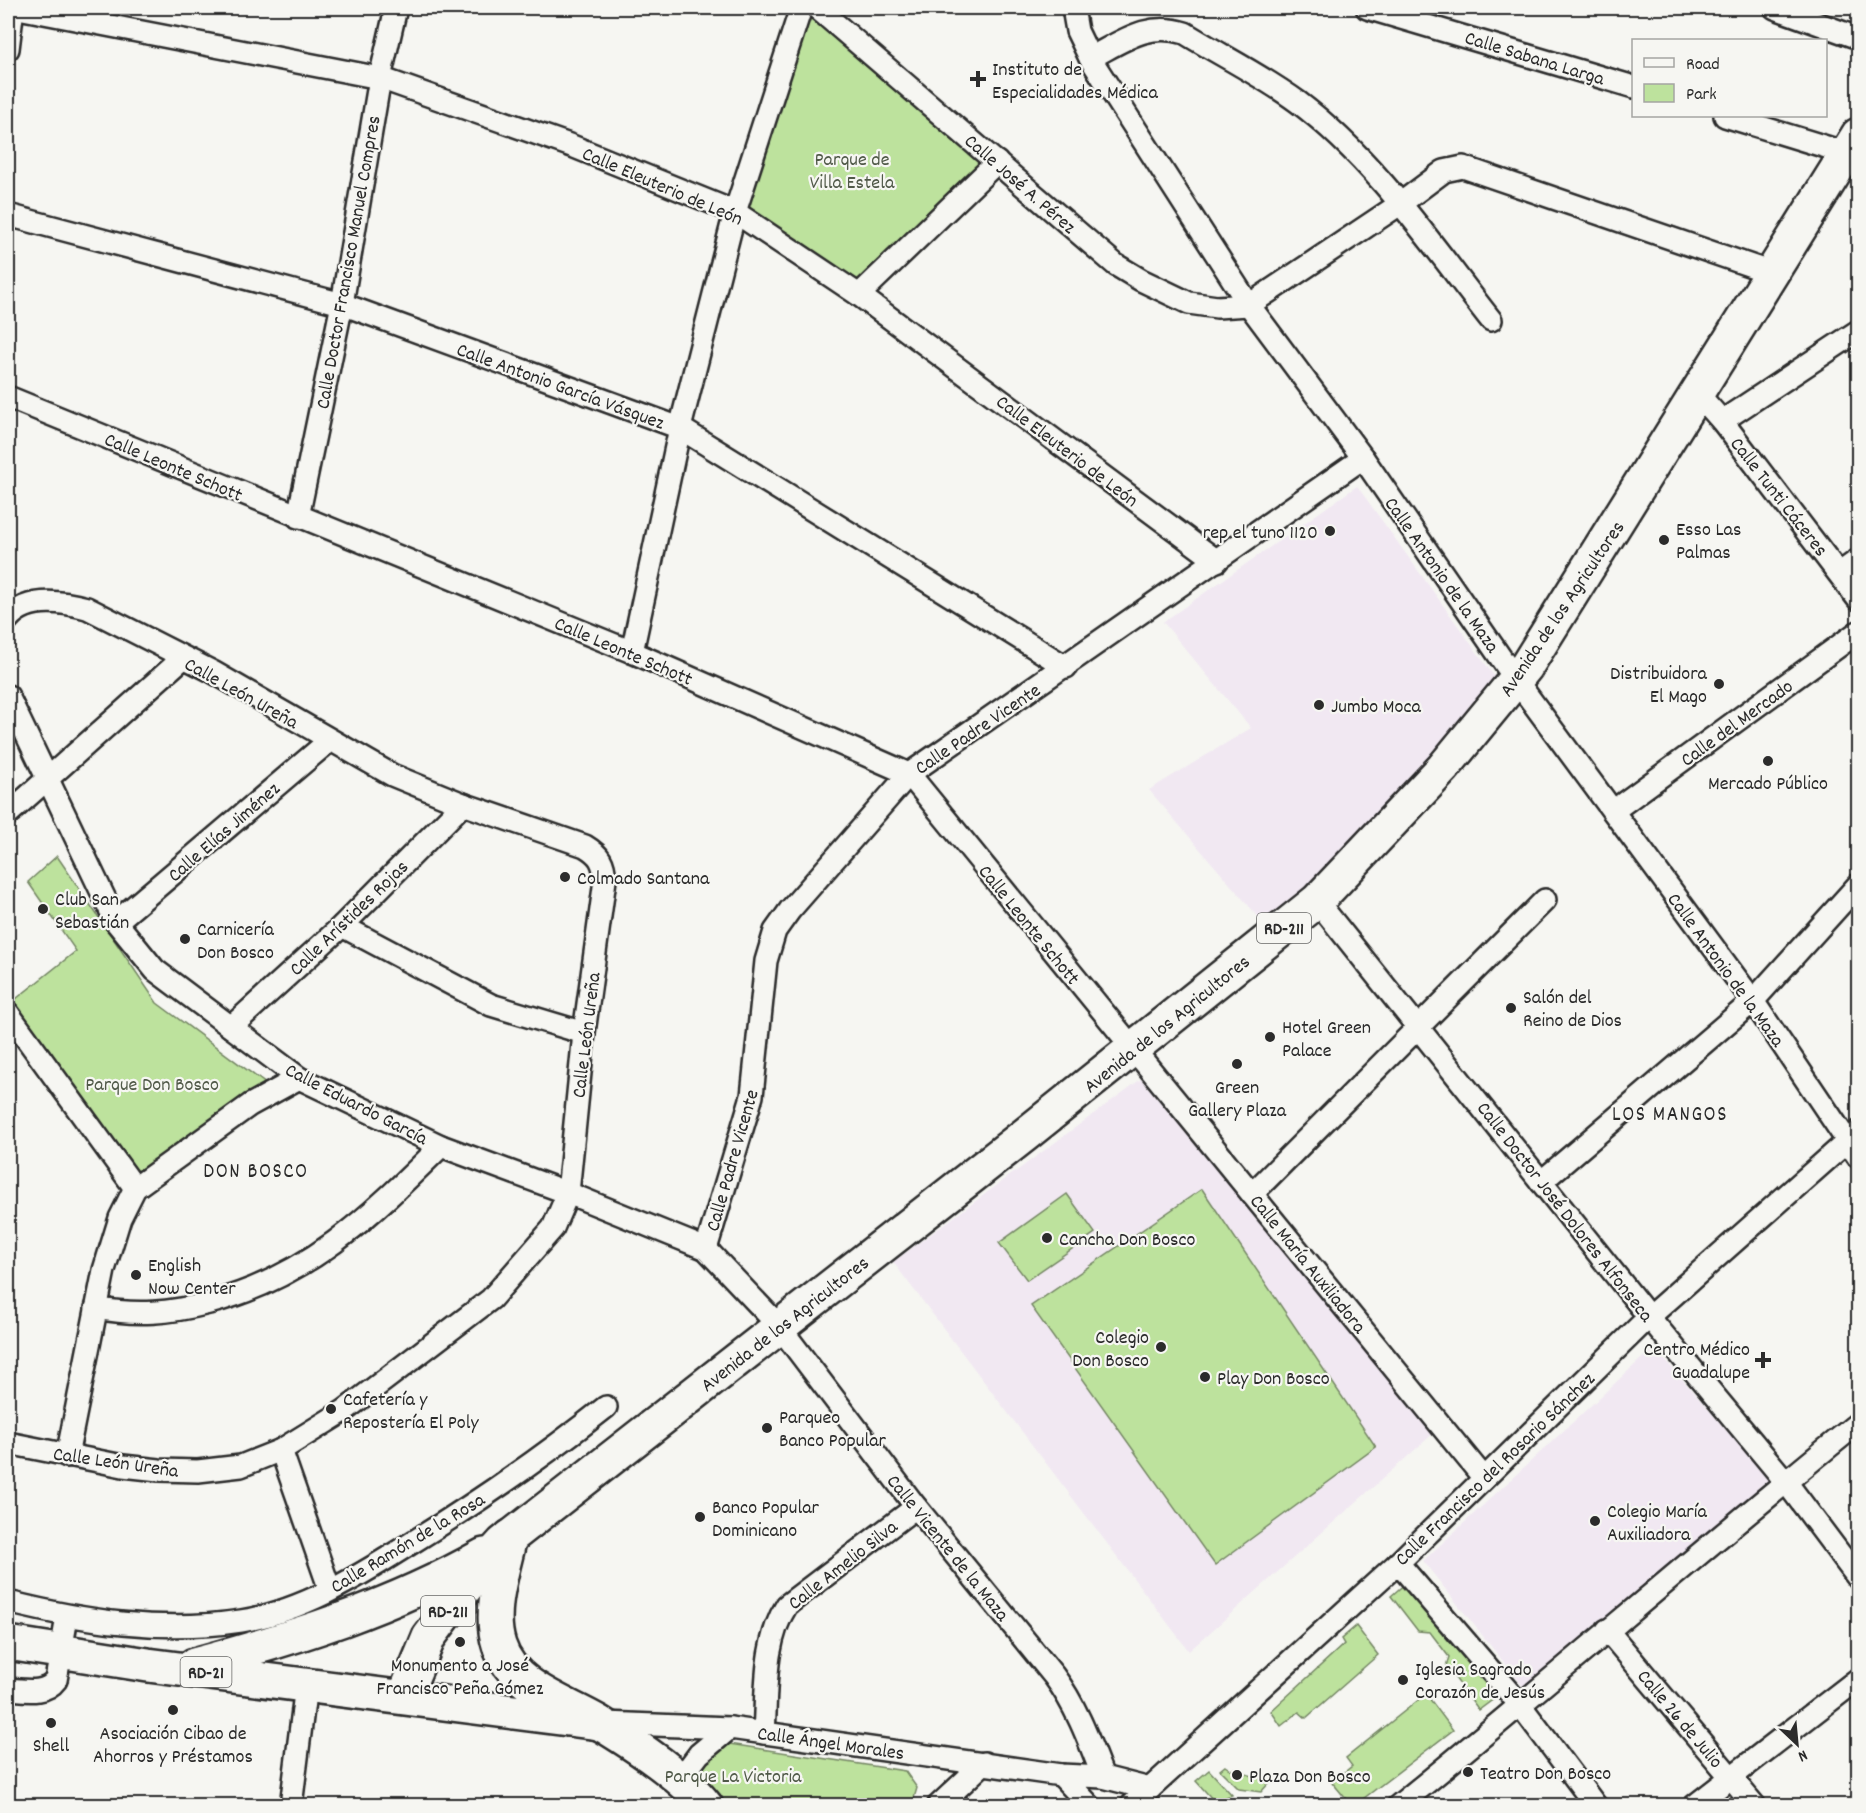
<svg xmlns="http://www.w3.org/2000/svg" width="1866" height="1813" viewBox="0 0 1866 1813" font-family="Dekko,sans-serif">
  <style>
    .built { fill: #f1e8f2 }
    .green { fill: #bde29d; stroke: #748664; stroke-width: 1.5 }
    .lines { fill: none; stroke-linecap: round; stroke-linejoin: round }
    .street-casing { stroke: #2b2b2b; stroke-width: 26 }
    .primary-casing { stroke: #2b2b2b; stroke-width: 38 }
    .street { stroke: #f6f6f2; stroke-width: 21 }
    .primary { stroke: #f6f6f2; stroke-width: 33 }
    .poi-dot { fill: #2b2b2b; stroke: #f6f6f2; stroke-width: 2 }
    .labels { text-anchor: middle; stroke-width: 4.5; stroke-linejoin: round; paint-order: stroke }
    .shield { fill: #f6f6f2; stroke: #686867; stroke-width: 1.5 }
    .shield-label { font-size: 18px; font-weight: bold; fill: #2b2b2b }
    .street-label { font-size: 20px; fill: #2b2b2b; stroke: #f6f6f2 }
    .poi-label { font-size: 20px; fill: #2b2b2b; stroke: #f6f6f2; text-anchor: start }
    .park-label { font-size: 20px; fill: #505948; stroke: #f6f6f2 }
    .neighbourhood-label { font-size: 21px; letter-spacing: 1.5px; fill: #2b2b2b; stroke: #f6f6f2 }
  </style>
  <rect width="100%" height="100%" fill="#f6f6f2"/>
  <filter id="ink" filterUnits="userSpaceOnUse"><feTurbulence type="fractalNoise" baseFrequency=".0167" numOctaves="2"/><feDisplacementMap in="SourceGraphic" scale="12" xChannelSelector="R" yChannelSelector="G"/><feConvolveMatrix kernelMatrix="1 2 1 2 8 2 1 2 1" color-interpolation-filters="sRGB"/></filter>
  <g filter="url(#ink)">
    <g class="built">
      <polygon points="1357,486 1497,680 1391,809 1267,927 1149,790 1251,728 1163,622"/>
      <polygon points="1141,1079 1435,1432 1189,1651 893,1262"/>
      <polygon points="1654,1347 1770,1480 1526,1690 1423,1561"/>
    </g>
    <g class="green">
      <polygon points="808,12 989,162 859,295 741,210"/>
      <polygon points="57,856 157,1003 270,1087 136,1174 11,1003 76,951 28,882"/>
      <polygon points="1202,1189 1376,1447 1215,1565 1031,1306"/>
      <polygon points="1067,1194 1095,1233 1027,1280 999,1243"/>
      <polygon points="1407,1582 1499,1695 1479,1710 1446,1666 1449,1657 1430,1632 1418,1631 1391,1596"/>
      <polygon points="1356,1626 1378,1655 1306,1718 1299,1712 1281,1726 1271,1711 1344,1644 1341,1639"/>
      <polygon points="1426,1694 1453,1730 1355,1805 1351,1805 1332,1782 1352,1766 1346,1758"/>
      <polygon points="723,1743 905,1771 917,1788 912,1805 717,1805 695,1776 698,1768"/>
      <path d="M1225,1766L1231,1770L1236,1768C1246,1777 1258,1775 1269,1783L1261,1792L1239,1789L1220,1770Z"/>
      <polygon points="1209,1770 1232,1795 1214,1801 1196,1781"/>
    </g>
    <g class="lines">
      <defs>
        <g id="street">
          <polyline points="18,8 380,78 572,146 735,212 859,295 1217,561"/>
          <polyline points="817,8 1116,265 1141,280 1189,303 1217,307 1249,305 1400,204 1444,171 1463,167 1772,273"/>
          <polyline points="1073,8 1077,31 1090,58 1249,305 1363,458 1516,680 1753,1001 1858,1157"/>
          <polyline points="1367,8 1634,87"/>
          <polyline points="1775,8 1858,38"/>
          <polyline points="8,49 13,8"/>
          <path d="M1090,58C1123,41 1148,21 1185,33C1222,56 1263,76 1298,102C1375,160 1432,245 1491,320"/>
          <polyline points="1725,116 1846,153 1858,166"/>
          <polyline points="8,215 342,304 680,428 1066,667"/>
          <polyline points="859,295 997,162"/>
          <polyline points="1699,395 1722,421 1858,599"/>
          <polyline points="8,397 632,652 909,774 1483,1477"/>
          <polyline points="1722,421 1858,331"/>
          <polyline points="298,517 342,304 380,78 396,8"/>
          <polyline points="1840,573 1858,560"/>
          <path d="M8,619C26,596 61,601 87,608L213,672L392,775L463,804L585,846C600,855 604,862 605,880L584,1033L568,1193L553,1228L491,1299L344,1411L281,1450L241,1466L198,1471L159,1470L123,1466L8,1443"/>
          <polyline points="632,652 680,428 735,212 801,8"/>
          <path d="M8,696L116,922L155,970L299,1078L441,1146L568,1193L706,1249L779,1326L916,1507L1054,1676C1077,1707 1089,1741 1103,1777"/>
          <polyline points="1613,811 1858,632"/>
          <polyline points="8,814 183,658"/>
          <polyline points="1317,901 1649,1317 1786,1482 1858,1578"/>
          <polyline points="116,922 329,741"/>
          <polyline points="342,926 491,1005 584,1033"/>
          <polyline points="8,1013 135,1188"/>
          <polyline points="231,1027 342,926 463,804"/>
          <polyline points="1541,1182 1753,1001 1858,885"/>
          <polyline points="1252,1194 1545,900"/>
          <polyline points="706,1249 752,1096 766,961 775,931 790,910 909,774 1363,458"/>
          <path d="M96,1308C136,1316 170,1313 209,1303C309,1277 370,1216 441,1146"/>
          <polyline points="281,1450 330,1590"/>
          <polyline points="67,1456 104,1270 120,1218 135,1188 250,1105 299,1078"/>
          <polyline points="1398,1563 1521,1706 1596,1806"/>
          <path d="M8,1602C84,1621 162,1633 241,1621C300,1612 356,1578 405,1547C475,1504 542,1458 606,1407"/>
          <polyline points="1607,1630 1755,1806"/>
          <path d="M8,1689C24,1690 45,1695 56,1680L67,1617"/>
          <polyline points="605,1723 730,1728 1061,1775 1103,1777 1150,1789"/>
          <path d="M764,1733C767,1690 763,1642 787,1605L916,1507"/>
          <polyline points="1061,1775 1090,1806"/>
          <polyline points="694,1790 690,1766 699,1754 730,1728"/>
          <polyline points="291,1806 306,1685"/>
          <polyline points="938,1806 984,1763"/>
          <polyline points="1131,1806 1398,1563 1649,1317 1858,1132"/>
          <path d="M1398,1806C1553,1680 1703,1548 1858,1423"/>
          <polyline points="1694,1806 1858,1679"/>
        </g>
        <g id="primary">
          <path d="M510,1537C503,1570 488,1611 499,1645C512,1687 564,1702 598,1722C631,1742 682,1775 706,1806"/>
          <polyline points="8,1643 148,1665 599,1723"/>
          <path d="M194,1665C294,1638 393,1607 484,1555"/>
          <polyline points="404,1697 429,1637 482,1566 503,1543 1026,1134 1317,901 1443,768 1526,667 1858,135"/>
        </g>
      </defs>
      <use href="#street" class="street-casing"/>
      <use href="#primary" class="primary-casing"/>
      <use href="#street" class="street"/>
      <use href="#primary" class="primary"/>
    </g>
  </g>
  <g class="poi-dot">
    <path d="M975 70h6v6h6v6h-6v6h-6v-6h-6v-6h6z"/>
    <circle cx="1330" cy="531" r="6"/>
    <circle cx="1664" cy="540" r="6"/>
    <circle cx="1719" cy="684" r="6"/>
    <circle cx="1319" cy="705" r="6"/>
    <circle cx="1768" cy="761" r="6"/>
    <circle cx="565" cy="877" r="6"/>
    <circle cx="43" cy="909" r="6"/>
    <circle cx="185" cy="939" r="6"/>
    <circle cx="1511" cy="1008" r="6"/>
    <circle cx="1270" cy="1037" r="6"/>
    <circle cx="1237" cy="1064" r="6"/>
    <circle cx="1047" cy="1238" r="6"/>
    <circle cx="136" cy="1275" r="6"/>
    <circle cx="1161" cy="1347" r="6"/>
    <path d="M1760 1351h6v6h6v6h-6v6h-6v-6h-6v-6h6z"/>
    <circle cx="1205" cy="1377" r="6"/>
    <circle cx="331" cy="1409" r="6"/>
    <circle cx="767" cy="1428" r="6"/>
    <circle cx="700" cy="1517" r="6"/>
    <circle cx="1595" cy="1521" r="6"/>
    <circle cx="460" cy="1642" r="6"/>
    <circle cx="1403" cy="1680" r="6"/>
    <circle cx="173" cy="1710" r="6"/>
    <circle cx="51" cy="1723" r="6"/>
    <circle cx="1468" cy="1772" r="6"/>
    <circle cx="1237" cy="1775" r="6"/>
  </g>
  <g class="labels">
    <g class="shield">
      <rect x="1257" y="913" width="54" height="30" rx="4.5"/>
      <rect x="421" y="1596" width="54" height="30" rx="4.5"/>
      <rect x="180.5" y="1657" width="51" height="30" rx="4.5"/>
    </g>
    <g class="shield-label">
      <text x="1284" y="934">RD-211</text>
      <text x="448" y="1617">RD-211</text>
      <text x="206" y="1678">RD-21</text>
    </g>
    <g class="street-label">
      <text transform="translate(1535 57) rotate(17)" y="7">Calle Sabana Larga</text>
      <text transform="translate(1021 183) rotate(41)" y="7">Calle José A. Pérez</text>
      <text transform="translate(663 185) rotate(23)" y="7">Calle Eleuterio de León</text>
      <text transform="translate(347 262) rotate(-80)" y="7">Calle Doctor Francisco Manuel Compres</text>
      <text transform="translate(561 385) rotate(20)" y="7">Calle Antonio García Vásquez</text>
      <text transform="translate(1068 450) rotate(37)" y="7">Calle Eleuterio de León</text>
      <text transform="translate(174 466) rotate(23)" y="7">Calle Leonte Schott</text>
      <text transform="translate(1780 496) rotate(52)" y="7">Calle Tunti Cáceres</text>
      <text transform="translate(1443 574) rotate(55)" y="7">Calle Antonio de la Maza</text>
      <text transform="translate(1561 608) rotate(-56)" y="7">Avenida de los Agricultores</text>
      <text transform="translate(624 650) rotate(23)" y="7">Calle Leonte Schott</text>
      <text transform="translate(242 692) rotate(29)" y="7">Calle León Ureña</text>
      <text transform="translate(1736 722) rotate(-36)" y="7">Calle del Mercado</text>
      <text transform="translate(977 728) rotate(-34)" y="7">Calle Padre Vicente</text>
      <text transform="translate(223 831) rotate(-41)" y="7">Calle Elías Jiménez</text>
      <text transform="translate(348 917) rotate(-44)" y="7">Calle Arístides Rojas</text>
      <text transform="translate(1030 924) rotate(51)" y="7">Calle Leonte Schott</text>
      <text transform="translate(1727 969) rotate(54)" y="7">Calle Antonio de la Maza</text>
      <text transform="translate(1166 1023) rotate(-39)" y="7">Avenida de los Agricultores</text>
      <text transform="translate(585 1035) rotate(-83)" y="7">Calle León Ureña</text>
      <text transform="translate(357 1103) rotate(27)" y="7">Calle Eduardo García</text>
      <text transform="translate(731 1160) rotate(-74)" y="7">Calle Padre Vicente</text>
      <text transform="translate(1566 1211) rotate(52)" y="7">Calle Doctor José Dolores Alfonseca</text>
      <text transform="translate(1309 1263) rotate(51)" y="7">Calle María Auxiliadora</text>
      <text transform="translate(784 1323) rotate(-38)" y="7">Avenida de los Agricultores</text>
      <text transform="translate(116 1461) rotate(8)" y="7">Calle León Ureña</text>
      <text transform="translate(1494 1468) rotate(-44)" y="7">Calle Francisco del Rosario Sánchez</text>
      <text transform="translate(407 1542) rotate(-31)" y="7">Calle Ramón de la Rosa</text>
      <text transform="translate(949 1547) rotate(51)" y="7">Calle Vicente de la Maza</text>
      <text transform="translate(842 1564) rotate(-38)" y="7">Calle Amelio Silva</text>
      <text transform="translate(1681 1718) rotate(50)" y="7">Calle 26 de Julio</text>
      <text transform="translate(831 1742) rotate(8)" y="7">Calle Ángel Morales</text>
    </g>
    <g class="poi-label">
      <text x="992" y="75">Instituto de<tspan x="992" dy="23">Especialidades Médica</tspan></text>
      <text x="1676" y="535">Esso Las<tspan x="1676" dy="23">Palmas</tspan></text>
      <text x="1318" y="538" text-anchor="end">rep el tuno 1120</text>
      <text x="1707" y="679" text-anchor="end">Distribuidora<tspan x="1707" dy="23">El Mago</tspan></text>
      <text x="1331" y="712">Jumbo Moca</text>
      <text x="1768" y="789" text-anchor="middle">Mercado Público</text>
      <text x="577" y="884">Colmado Santana</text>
      <text x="55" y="905">Club San<tspan x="55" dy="23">Sebastián</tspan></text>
      <text x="197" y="935">Carnicería<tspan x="197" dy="23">Don Bosco</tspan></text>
      <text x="1523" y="1003">Salón del<tspan x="1523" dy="23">Reino de Dios</tspan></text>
      <text x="1282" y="1033">Hotel Green<tspan x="1282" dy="23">Palace</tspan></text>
      <text x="1237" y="1093" text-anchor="middle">Green<tspan x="1237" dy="23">Gallery Plaza</tspan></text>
      <text x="1059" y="1245">Cancha Don Bosco</text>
      <text x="148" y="1271">English<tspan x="148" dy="23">Now Center</tspan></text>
      <text x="1149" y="1343" text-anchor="end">Colegio<tspan x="1149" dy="23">Don Bosco</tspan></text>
      <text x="1750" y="1355" text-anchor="end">Centro Médico<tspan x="1750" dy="23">Guadalupe</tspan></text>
      <text x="1217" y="1384">Play Don Bosco</text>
      <text x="343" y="1405">Cafetería y<tspan x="343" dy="23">Repostería El Poly</tspan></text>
      <text x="779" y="1423">Parqueo<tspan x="779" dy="23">Banco Popular</tspan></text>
      <text x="712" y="1513">Banco Popular<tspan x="712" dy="23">Dominicano</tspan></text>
      <text x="1607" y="1517">Colegio María<tspan x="1607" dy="23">Auxiliadora</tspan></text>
      <text x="460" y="1671" text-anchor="middle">Monumento a José<tspan x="460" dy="23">Francisco Peña Gómez</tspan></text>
      <text x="1415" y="1675">Iglesia Sagrado<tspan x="1415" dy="23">Corazón de Jesús</tspan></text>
      <text x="173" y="1739" text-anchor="middle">Asociación Cibao de<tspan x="173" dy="23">Ahorros y Préstamos</tspan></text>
      <text x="51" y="1751" text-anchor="middle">Shell</text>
      <text x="1480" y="1779">Teatro Don Bosco</text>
      <text x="1249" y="1782">Plaza Don Bosco</text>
    </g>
    <g class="park-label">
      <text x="852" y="165">Parque de<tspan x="852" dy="23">Villa Estela</tspan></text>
      <text x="152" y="1090">Parque Don Bosco</text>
      <text x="733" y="1782">Parque La Victoria</text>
    </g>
    <g class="neighbourhood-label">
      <text x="1670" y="1120">LOS MANGOS</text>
      <text x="256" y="1177">DON BOSCO</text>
    </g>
  </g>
  <rect width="1866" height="1813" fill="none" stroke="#f6f6f2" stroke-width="30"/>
  <rect x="15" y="15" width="1836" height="1783" fill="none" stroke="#2b2b2b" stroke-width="2" filter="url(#ink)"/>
  <rect x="1632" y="39" width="195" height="78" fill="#f6f6f2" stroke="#a5a5a2" stroke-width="1.5"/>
  <rect x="1644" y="58" width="30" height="9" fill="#f6f6f2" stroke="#a5a5a2" stroke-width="1.5"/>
  <text x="1686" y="69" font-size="18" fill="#2b2b2b">Road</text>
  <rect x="1644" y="84" width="30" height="18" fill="#bde29d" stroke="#a5a5a2" stroke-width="1.5"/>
  <text x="1686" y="99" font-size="18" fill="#2b2b2b">Park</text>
  <g transform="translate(1797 1744) rotate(154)" stroke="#f6f6f2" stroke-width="4.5" paint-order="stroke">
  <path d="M0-4.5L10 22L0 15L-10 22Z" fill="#2b2b2b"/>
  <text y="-9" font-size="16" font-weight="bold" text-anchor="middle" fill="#2b2b2b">N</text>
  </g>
</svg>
